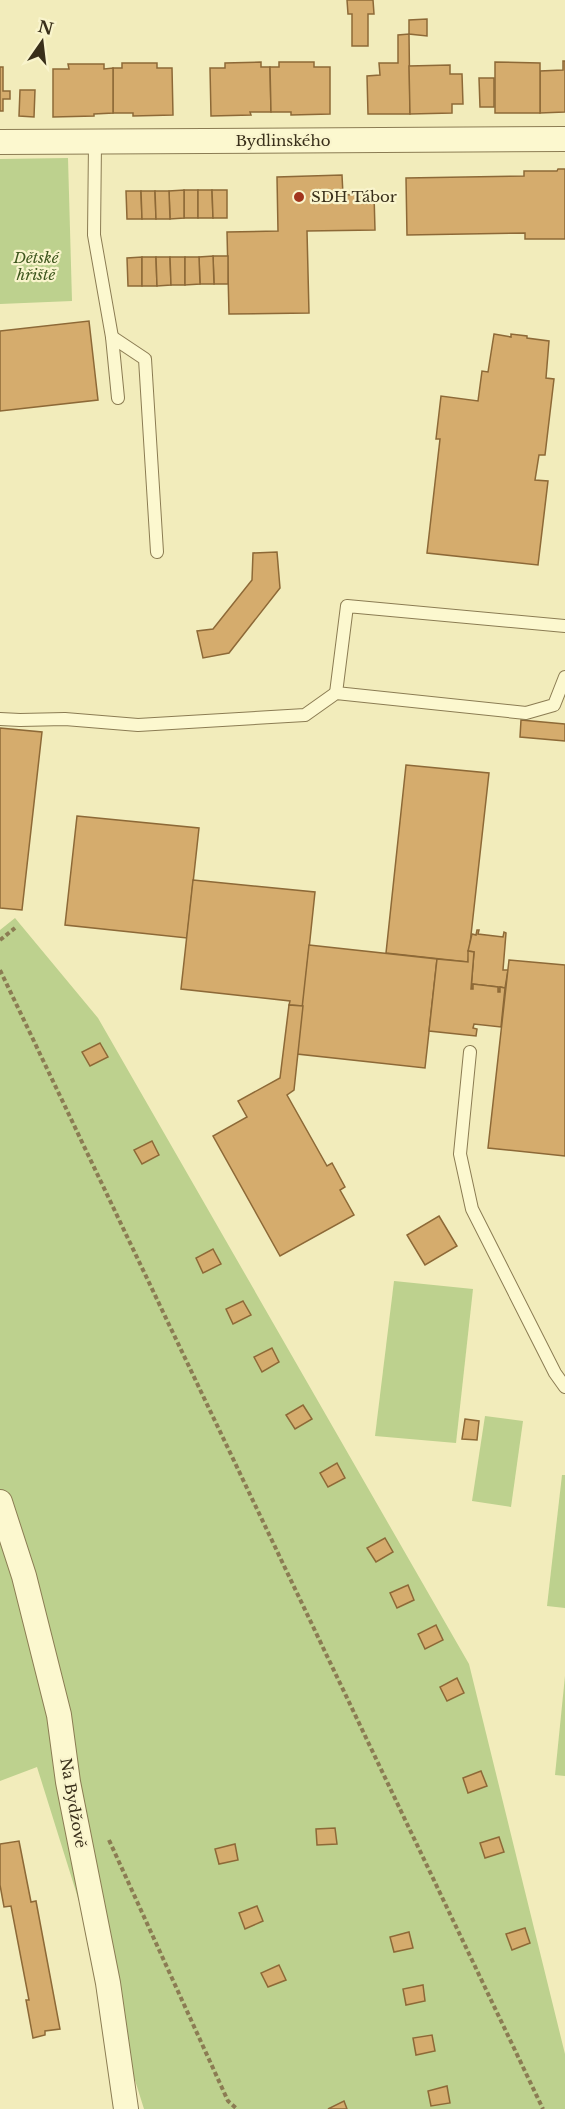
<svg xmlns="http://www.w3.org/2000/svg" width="565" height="2109" viewBox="0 0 565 2109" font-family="'Libre Baskerville',serif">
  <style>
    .green { fill: #bdd18e }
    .building { fill: #d5ac6d; stroke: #8d6937; stroke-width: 1.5 }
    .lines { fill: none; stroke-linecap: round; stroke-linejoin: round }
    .lane-casing { stroke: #8b7c53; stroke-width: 14 }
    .street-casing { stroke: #8b7c53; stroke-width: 26 }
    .path { stroke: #8b7c53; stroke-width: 4; stroke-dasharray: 4.5 3; stroke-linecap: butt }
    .lane { stroke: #fcf8cf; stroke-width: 12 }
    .street { stroke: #fcf8cf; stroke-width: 24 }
    .poi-dot { fill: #a1351d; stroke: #f9f4cc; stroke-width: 2 }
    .labels { text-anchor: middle; stroke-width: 4.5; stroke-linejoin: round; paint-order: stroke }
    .street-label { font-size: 15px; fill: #392f1a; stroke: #f9f4cc }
    .poi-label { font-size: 15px; fill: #392f1a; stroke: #f9f4cc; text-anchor: start }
    .park-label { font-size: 15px; font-style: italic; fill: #3e571e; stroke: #f9f4cc }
  </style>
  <rect width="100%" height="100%" fill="#f2ecbb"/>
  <g class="green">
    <polygon points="68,158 72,301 0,304 0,159"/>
    <polygon points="15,918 98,1018 469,1664 565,2054 565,2109 144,2109 37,1767 0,1781 0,930"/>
    <polygon points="394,1281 473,1289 456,1443 375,1436"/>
    <polygon points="485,1416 523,1421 511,1507 472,1501"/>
    <polygon points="562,1475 565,1475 565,1608 547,1606"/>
    <polygon points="565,1676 565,1776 555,1775"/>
  </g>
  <g class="building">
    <polygon points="347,0 373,0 374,14 368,14 368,46 352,46 352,14 348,14"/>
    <polygon points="427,19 427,36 409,34 409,20"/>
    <polygon points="409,34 410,114 368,114 367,76 380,75 379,63 398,63 398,35"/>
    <polygon points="563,61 565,61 565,112 540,113 540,71 563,70"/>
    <polygon points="261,62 261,67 270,67 271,112 250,112 251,115 211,116 210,68 225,68 225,63"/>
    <polygon points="279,62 314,62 314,67 330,67 330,114 291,115 291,112 271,112 270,67 279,67"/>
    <polygon points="495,62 540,63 540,113 495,113"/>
    <polygon points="122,63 157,63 157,68 172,68 173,115 133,116 133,113 113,113 113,68 122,68"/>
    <polygon points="68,64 104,64 104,69 113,68 113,113 94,114 94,116 53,117 53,69 69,69"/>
    <polygon points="450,65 450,74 462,74 463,104 452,104 452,113 410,114 409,66"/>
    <polygon points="0,67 3,67 3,91 10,91 10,99 3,99 3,111 0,111"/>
    <polygon points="479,78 494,78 494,107 480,107"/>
    <polygon points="20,90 35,90 34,117 19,116"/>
    <polygon points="558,169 565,169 565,239 525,239 525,233 407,235 406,178 524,176 524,171 557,171"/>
    <polygon points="342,175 343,195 374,194 375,230 307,231 309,313 229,314 227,232 278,231 277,177"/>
    <rect x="184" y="190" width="14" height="28"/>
    <polygon points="184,190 184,218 170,219 169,191"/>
    <polygon points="198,190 212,190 213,218 198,218"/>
    <polygon points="212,190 227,190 227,218 213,218"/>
    <polygon points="126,191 141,191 142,219 127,219"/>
    <polygon points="141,191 155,191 156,219 142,219"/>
    <polygon points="155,191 169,191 170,219 156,219"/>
    <polygon points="213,256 228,256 228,284 214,284"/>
    <polygon points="213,256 214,284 200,284 199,257"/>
    <polygon points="142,257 142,286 128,286 127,258"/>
    <polygon points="142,257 156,257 157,286 142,286"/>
    <polygon points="156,257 170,257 171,285 157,286"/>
    <polygon points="170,257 185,257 185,285 171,285"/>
    <polygon points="185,257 199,257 200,284 185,285"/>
    <polygon points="89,321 98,400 0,411 0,331"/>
    <polygon points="494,334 511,337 511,334 527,336 527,338 549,341 546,378 554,379 545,455 539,455 535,480 548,481 538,565 427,553 440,439 436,439 441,396 478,401 482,371 488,372"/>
    <polygon points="277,552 280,588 229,653 203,658 197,631 213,629 252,580 253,553"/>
    <polygon points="521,720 565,724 565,741 520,737"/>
    <polygon points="0,728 42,732 22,910 0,908"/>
    <polygon points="406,765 489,773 468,962 386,953"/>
    <polygon points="77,816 199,828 187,938 65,925"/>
    <polygon points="193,880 315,892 303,1006 289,1005 290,1001 181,989"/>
    <polygon points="477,930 479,930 478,934 503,937 504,932 506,933 503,970 508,970 505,988 500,987 500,992 498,992 498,987 473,984 473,989 471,989 474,952 468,951 472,934 476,935"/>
    <polygon points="309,945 437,959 425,1068 297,1054"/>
    <polygon points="468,951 474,952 471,989 473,989 473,984 498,987 498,992 500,992 500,987 505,988 501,1027 474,1024 473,1028 477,1029 476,1036 429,1031 437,959 468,962"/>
    <polygon points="509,960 565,965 565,1156 488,1148"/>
    <polygon points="289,1005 303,1006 294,1090 287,1095 327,1166 332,1163 345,1187 340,1190 354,1215 280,1256 213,1136 247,1117 238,1101 280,1078"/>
    <polygon points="100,1043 108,1057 90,1066 82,1052"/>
    <polygon points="152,1141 159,1155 142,1164 134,1150"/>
    <polygon points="439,1216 457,1246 425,1265 407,1235"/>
    <polygon points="213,1249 221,1264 203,1273 196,1258"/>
    <polygon points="243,1301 251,1315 233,1324 226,1309"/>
    <polygon points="272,1348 279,1362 262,1372 254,1357"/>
    <polygon points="303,1405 312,1419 295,1429 286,1415"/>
    <polygon points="465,1419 479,1421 477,1440 462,1439"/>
    <polygon points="337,1463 345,1478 328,1487 320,1473"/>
    <polygon points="385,1538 393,1552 376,1562 367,1548"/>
    <polygon points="408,1585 414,1600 397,1608 390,1593"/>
    <polygon points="436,1625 443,1640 425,1649 418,1634"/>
    <polygon points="457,1678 464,1693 447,1701 440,1687"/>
    <polygon points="481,1771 487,1786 468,1793 463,1778"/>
    <polygon points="335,1828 337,1844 317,1845 316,1829"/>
    <polygon points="499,1837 504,1852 485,1858 480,1843"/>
    <polygon points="19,1841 31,1902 36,1901 60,2029 45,2031 45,2035 33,2038 26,2000 29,2000 11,1906 4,1907 0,1885 0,1844"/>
    <polygon points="235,1844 238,1860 219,1864 215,1849"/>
    <polygon points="257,1906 263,1921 245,1929 239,1913"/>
    <polygon points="525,1928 530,1943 512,1950 506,1934"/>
    <polygon points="409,1932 413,1948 394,1952 390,1937"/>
    <polygon points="279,1965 286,1980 268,1987 261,1973"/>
    <polygon points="423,1985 425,2001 406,2005 403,1989"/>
    <polygon points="432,2035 435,2051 416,2055 413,2038"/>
    <polygon points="447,2086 450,2103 431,2106 428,2091"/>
    <polygon points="344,2101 347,2109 328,2109"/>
  </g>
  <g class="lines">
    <defs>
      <g id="lane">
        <polyline points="95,143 94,235 112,337 118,398"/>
        <polyline points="112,337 145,359 157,552"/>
        <polyline points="336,693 347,606 565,626"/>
        <polyline points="0,719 20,720 65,719 138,725 305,715 336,693 526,713 554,705 565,677"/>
        <polyline points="470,1052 460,1154 472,1209 555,1373 565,1387"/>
      </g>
      <g id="street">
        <polyline points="0,142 565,139"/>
        <polyline points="0,1502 24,1576 59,1715 68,1782 108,1983 126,2109"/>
      </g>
    </defs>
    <use href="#lane" class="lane-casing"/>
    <use href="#street" class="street-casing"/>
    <g class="path">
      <polyline points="0,940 15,928"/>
      <polyline points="0,970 543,2109"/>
      <polyline points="109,1840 228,2101 237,2109"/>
    </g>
    <use href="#lane" class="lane"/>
    <use href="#street" class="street"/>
  </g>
  <circle class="poi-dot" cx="299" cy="197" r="6"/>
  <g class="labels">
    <g class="street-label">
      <text x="283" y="146">Bydlinského</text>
      <text transform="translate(73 1803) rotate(80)" y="5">Na Bydžově</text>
    </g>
    <g class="poi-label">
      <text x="311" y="202">SDH Tábor</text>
    </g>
    <g class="park-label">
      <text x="36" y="263">Dětské<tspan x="36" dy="17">hřiště</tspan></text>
    </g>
  </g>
  <g transform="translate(42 42) rotate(14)" stroke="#f9f4cc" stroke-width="4.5" paint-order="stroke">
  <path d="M0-4.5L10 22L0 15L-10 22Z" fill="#392f1a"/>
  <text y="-9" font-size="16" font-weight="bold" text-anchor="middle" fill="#392f1a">N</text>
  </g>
</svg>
